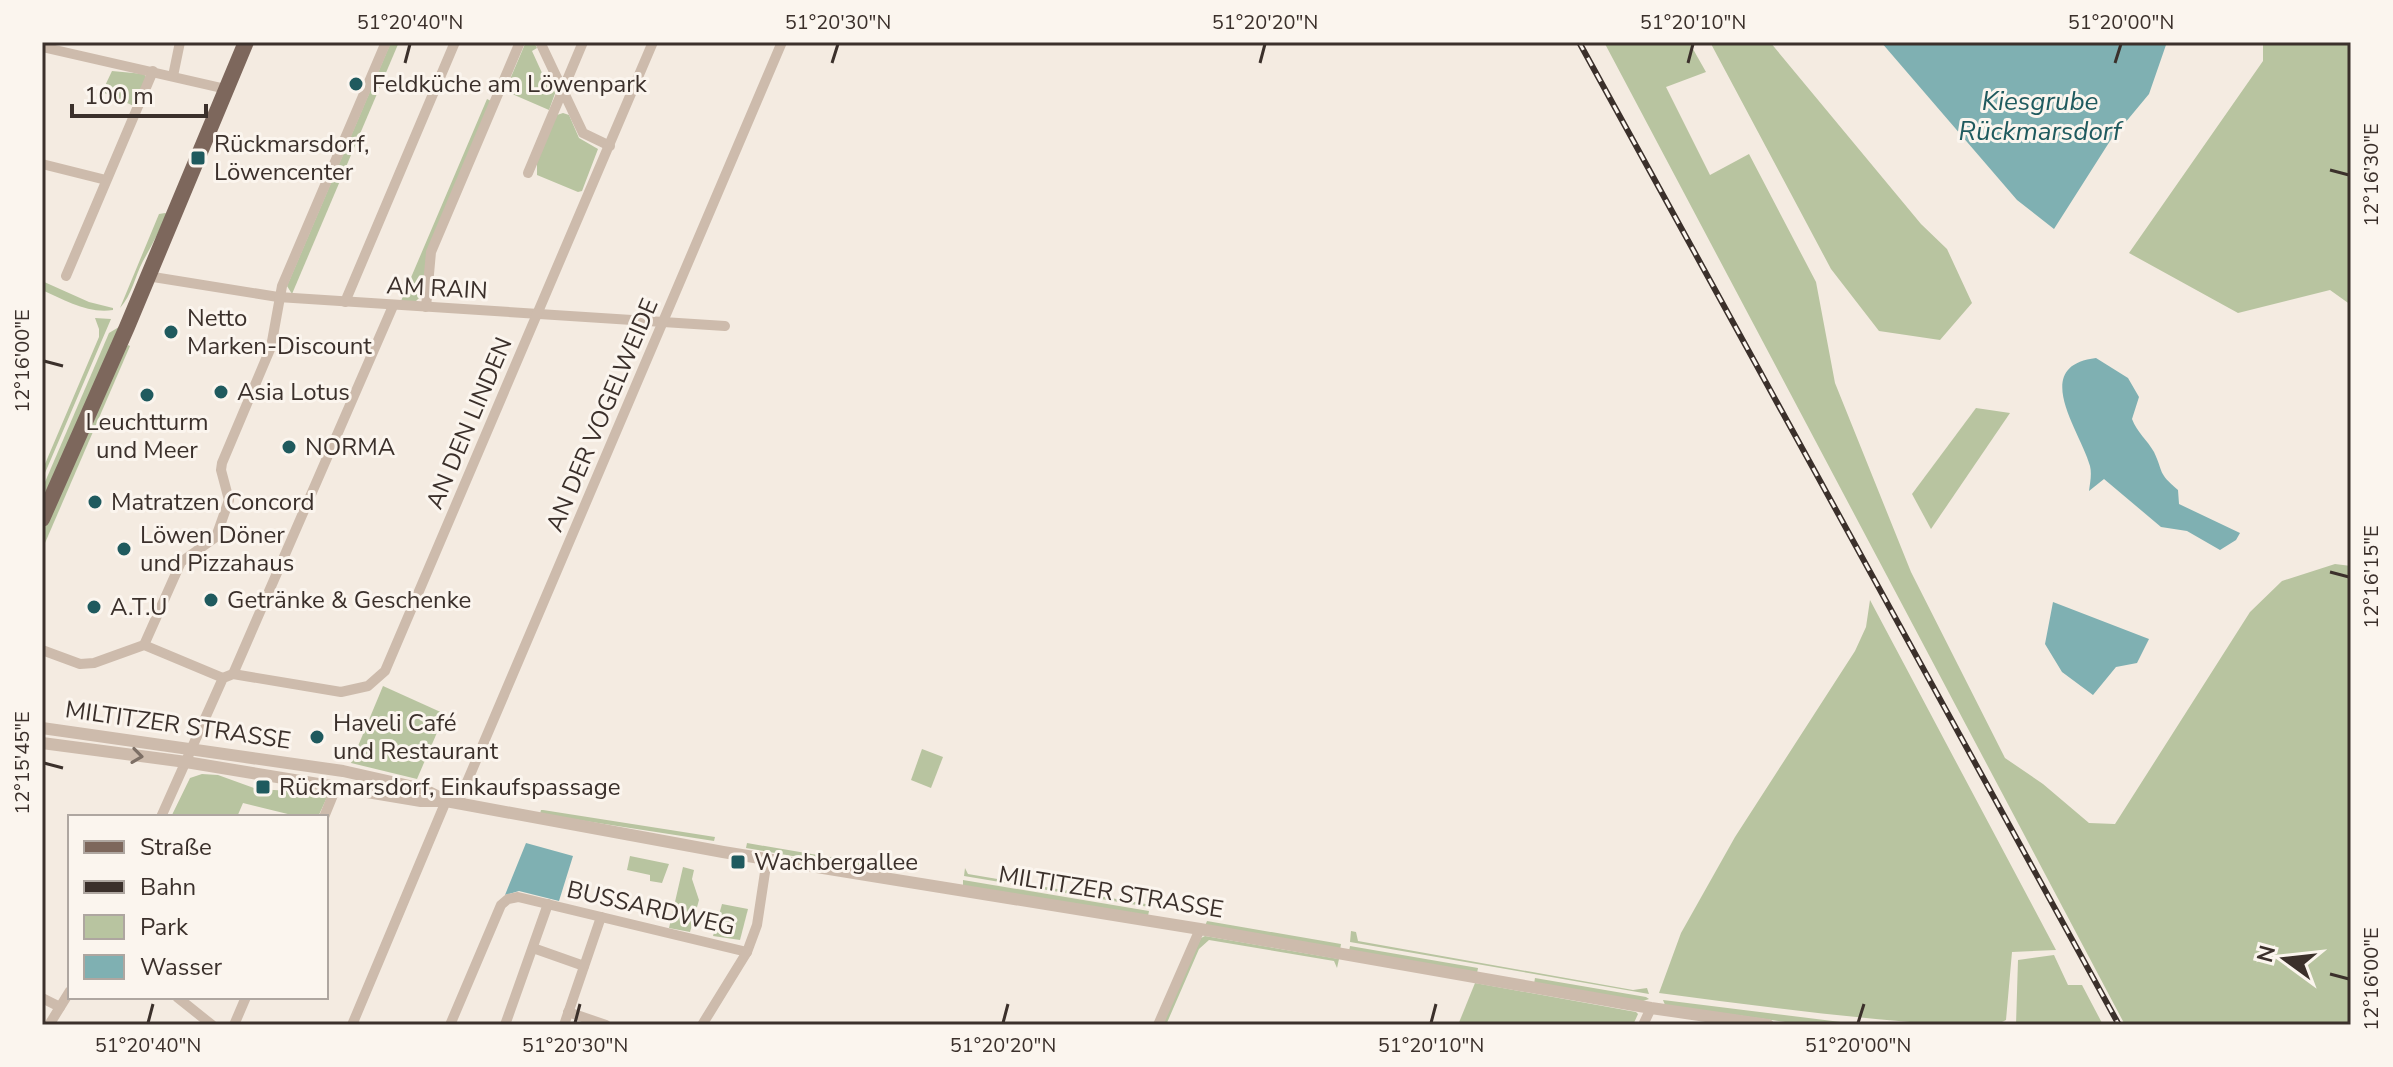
<svg xmlns="http://www.w3.org/2000/svg" width="2393" height="1067" viewBox="0 0 2393 1067" font-family="'Nunito Sans',sans-serif">
  <style>
    .green { fill: #b8c4a0 }
    .water { fill: #7fb0b2 }
    .lines { fill: none; stroke-linecap: round; stroke-linejoin: round }
    .minor { stroke: #cdbbac; stroke-width: 10 }
    .tertiary { stroke: #cdbbac; stroke-width: 12 }
    .primary { stroke: #7d675c; stroke-width: 16 }
    .rail-casing { stroke: #3b302b; stroke-width: 6 }
    .rail { stroke: #fbf5ee; stroke-width: 3; stroke-dasharray: 9; stroke-linecap: butt }
    .oneway { stroke: #7d6f65 }
    .ticks { fill: none; stroke: #3b302b; stroke-width: 3 }
    .poi-dot { fill: #1f5a5e; stroke: #fbf5ee; stroke-width: 3 }
    .labels { text-anchor: middle; stroke-width: 6; stroke-linejoin: round; paint-order: stroke }
    .poi-label { font-size: 24px; fill: #3b302b; stroke: #fbf5ee; text-anchor: start }
    .street-label { font-size: 24px; fill: #3b302b; stroke: #fbf5ee }
    .water-label { font-size: 26px; font-style: italic; fill: #1f5a5e; stroke: #fbf5ee }
    .neatline { fill: none; stroke: #3b302b; stroke-width: 3 }
    .ticks-label { font-size: 20px; text-anchor: middle; fill: #3b302b }
  </style>
  <rect width="100%" height="100%" fill="#f4ebe1"/>
  <g class="green">
    <polygon points="391,42 399,42 292,294 287,286"/>
    <polygon points="534,42 537,48 532,51 548,86 554,84 557,88 549,110 505,91 525,44"/>
    <polygon points="1604,42 1689,42 1706,72 1666,87 1710,175 1749,154 1816,282 1835,383 1911,572 2005,758 2043,784 2089,823 2115,824 2250,612 2282,581 2335,564 2351,566 2351,1025 2125,1025"/>
    <polygon points="1710,42 1770,42 1921,224 1947,249 1972,303 1940,340 1879,331 1831,269"/>
    <polygon points="2263,42 2351,42 2351,305 2330,290 2238,313 2129,253 2263,61"/>
    <polygon points="112,71 144,74 146,77 134,106 102,92"/>
    <polygon points="487,99 491,101 427,254 423,294 416,301 401,301"/>
    <polygon points="563,113 569,115 579,138 598,149 582,191 578,192 537,175 537,159 557,115"/>
    <path d="M165,213L167,214C160,230 152,245 143,261C135,276 132,295 120,308L159,214Z"/>
    <path d="M42,281L89,302L113,308V310C88,314 65,300 42,290Z"/>
    <polygon points="95,318 111,319 42,480 42,471 99,337 99,329"/>
    <polygon points="119,327 42,507 42,489 109,333"/>
    <polygon points="128,345 130,346 42,550 42,534 115,363"/>
    <polygon points="1976,408 2010,413 1931,529 1912,494"/>
    <path d="M1870,600L2056,950L2012,952L2006,1020C1985,1032 1935,1024 1910,1022C1826,1015 1743,1004 1659,993L1681,933L1735,837L1855,651L1866,627Z"/>
    <polygon points="383,686 445,714 417,779 351,763"/>
    <polygon points="922,749 943,757 931,788 911,780"/>
    <polygon points="202,774 218,775 257,789 291,791 305,788 329,793 318,817 300,817 243,803 237,817 171,817 190,778"/>
    <polygon points="541,810 543,810 715,837 714,841 540,814"/>
    <polygon points="747,843 876,865 873,870 746,848"/>
    <polygon points="630,856 669,864 662,883 650,881 650,875 627,870"/>
    <polygon points="683,867 694,870 692,879 699,900 690,932 669,928"/>
    <polygon points="965,868 968,874 1146,904 1152,899 1149,907 964,876"/>
    <polygon points="963,880 1149,911 1148,916 963,886"/>
    <polygon points="722,904 748,909 740,940 713,936"/>
    <polygon points="1207,921 1341,944 1340,950 1205,926"/>
    <polygon points="1351,931 1356,932 1358,941 1633,990 1647,988 1649,994 1350,942"/>
    <polygon points="1205,936 1339,959 1337,968 1334,961 1209,940 1199,949 1166,1025 1161,1025 1201,938"/>
    <polygon points="1350,946 1478,968 1477,973 1349,951"/>
    <polygon points="2054,955 2068,985 2082,985 2102,1023 2094,1025 2016,1025 2018,960"/>
    <polygon points="1535,978 1646,997 1649,999 1640,1002 1534,984"/>
    <polygon points="1475,983 1636,1012 1638,1014 1633,1025 1458,1025"/>
    <polygon points="1663,1000 1865,1025 1807,1025 1665,1005"/>
  </g>
  <g class="water">
    <polygon points="1881,42 2167,42 2149,94 2110,141 2054,229 2017,200"/>
    <path d="M2096,358L2128,378L2139,397L2132,419C2137,432 2147,440 2154,452C2164,473 2157,472 2178,490L2179,504L2240,533L2236,540L2220,550L2187,531L2161,527L2104,479L2089,491C2090,483 2092,474 2090,466C2081,432 2029,366 2096,358Z"/>
    <polygon points="2053,602 2149,639 2137,663 2116,667 2093,695 2062,672 2045,644"/>
    <polygon points="526,843 573,856 559,901 519,891 505,895"/>
  </g>
  <g class="lines">
    <g class="minor">
      <polyline points="540,42 583,133 610,146"/>
      <polyline points="42,47 226,89"/>
      <polyline points="173,76 180,42"/>
      <polyline points="42,164 106,180"/>
      <polyline points="528,173 583,42"/>
      <polyline points="66,276 153,71"/>
      <polyline points="147,276 278,297 725,326"/>
      <polyline points="345,302 455,42"/>
      <polyline points="426,307 431,252 520,42"/>
      <polyline points="144,645 181,562 216,537 229,500 221,470 222,463 271,347 282,286 386,42"/>
      <polyline points="42,650 80,664 94,663 144,645 223,678"/>
      <polyline points="233,674 393,306"/>
      <polyline points="458,803 782,42"/>
      <polyline points="161,817 223,678 233,674 341,692 368,686 385,671 653,42"/>
      <polyline points="324,817 333,795"/>
      <polyline points="533,948 584,966"/>
      <polyline points="177,997 212,1025"/>
      <polyline points="42,998 60,1007"/>
      <polyline points="568,1012 606,1025"/>
      <polyline points="49,1025 70,991"/>
      <polyline points="234,1025 246,997"/>
      <polyline points="352,1025 446,801"/>
      <polyline points="450,1025 501,905 508,899 518,897 747,952 757,925 767,859"/>
      <polyline points="505,1025 548,904"/>
      <polyline points="564,1025 601,917"/>
      <polyline points="702,1025 747,952"/>
      <polyline points="1158,1025 1200,929"/>
      <polyline points="1643,1025 1651,1008"/>
    </g>
    <g class="tertiary">
      <polyline points="42,728 343,771 423,789 443,799"/>
      <polyline points="42,743 186,762 421,801 446,801 723,852 1200,929 1651,1008 1768,1025"/>
    </g>
    <polyline class="primary" points="42,519 127,327 246,42"/>
    <defs>
      <polyline id="rail" points="1579,42 2119,1025"/>
    </defs>
    <use href="#rail" class="rail-casing"/>
    <use href="#rail" class="rail"/>
  </g>
  <defs><path id="oneway-chevron" d="M-2-3.5L2.5 0L-2 3.5" fill="none" stroke-width="1.6" stroke-linecap="round" stroke-linejoin="round" transform="scale(2)"/></defs>
  <use class="oneway" href="#oneway-chevron" transform="translate(137 756) rotate(8)"/>
  <path class="ticks" d="M405,63L410,44M832,63L838,44M1260,63L1265,44M1688,63L1693,44M2115,63L2121,44M2330,170L2349,175M44,361L63,366M2330,572L2349,577M44,763L63,768M2330,974L2349,979M148,1023L153,1004M575,1023L580,1004M1003,1023L1008,1004M1431,1023L1436,1004M1858,1023L1864,1004"/>
  <g class="poi-dot">
    <circle cx="356" cy="84" r="8"/>
    <rect x="190" y="150" width="16" height="16" rx="4"/>
    <circle cx="171" cy="332" r="8"/>
    <circle cx="221" cy="392" r="8"/>
    <circle cx="147" cy="395" r="8"/>
    <circle cx="289" cy="447" r="8"/>
    <circle cx="95" cy="502" r="8"/>
    <circle cx="124" cy="549" r="8"/>
    <circle cx="211" cy="600" r="8"/>
    <circle cx="94" cy="607" r="8"/>
    <circle cx="317" cy="737" r="8"/>
    <rect x="255" y="779" width="16" height="16" rx="4"/>
    <rect x="730" y="854" width="16" height="16" rx="4"/>
  </g>
  <g class="labels">
    <g class="poi-label">
      <text x="372" y="92">Feldküche am Löwenpark</text>
      <text x="214" y="152">Rückmarsdorf,<tspan x="214" dy="28">Löwencenter</tspan></text>
      <text x="187" y="326">Netto<tspan x="187" dy="28">Marken-Discount</tspan></text>
      <text x="237" y="400">Asia Lotus</text>
      <text x="147" y="430" text-anchor="middle">Leuchtturm<tspan x="147" dy="28">und Meer</tspan></text>
      <text x="305" y="455">NORMA</text>
      <text x="111" y="510">Matratzen Concord</text>
      <text x="140" y="543">Löwen Döner<tspan x="140" dy="28">und Pizzahaus</tspan></text>
      <text x="227" y="608">Getränke &amp; Geschenke</text>
      <text x="110" y="615">A.T.U</text>
      <text x="333" y="731">Haveli Café<tspan x="333" dy="28">und Restaurant</tspan></text>
      <text x="279" y="795">Rückmarsdorf, Einkaufspassage</text>
      <text x="754" y="870">Wachbergallee</text>
    </g>
    <g class="street-label">
      <text transform="translate(437 288) rotate(3)" y="8">AM RAIN</text>
      <text transform="translate(602 415) rotate(-67)" y="8">AN DER VOGELWEIDE</text>
      <text transform="translate(469 423) rotate(-67)" y="8">AN DEN LINDEN</text>
      <text transform="translate(178 725) rotate(8)" y="8">MILTITZER STRASSE</text>
      <text transform="translate(1111 892) rotate(9)" y="8">MILTITZER STRASSE</text>
      <text transform="translate(651 908) rotate(13)" y="8">BUSSARDWEG</text>
    </g>
    <g class="water-label">
      <text x="2040" y="110">Kiesgrube<tspan x="2040" dy="30">Rückmarsdorf</tspan></text>
    </g>
  </g>
  <rect width="2393" height="1067" fill="none" stroke="#fbf5ee" stroke-width="88"/>
  <rect x="68" y="815" width="260" height="184" fill="#fbf5ee" stroke="#aea6a0" stroke-width="2"/>
  <rect x="84" y="841" width="40" height="12" fill="#7d675c" stroke="#aea6a0" stroke-width="2"/>
  <text x="140" y="855" font-size="24" fill="#3b302b">Straße</text>
  <rect x="84" y="881" width="40" height="12" fill="#3b302b" stroke="#aea6a0" stroke-width="2"/>
  <text x="140" y="895" font-size="24" fill="#3b302b">Bahn</text>
  <rect x="84" y="915" width="40" height="24" fill="#b8c4a0" stroke="#aea6a0" stroke-width="2"/>
  <text x="140" y="935" font-size="24" fill="#3b302b">Park</text>
  <rect x="84" y="955" width="40" height="24" fill="#7fb0b2" stroke="#aea6a0" stroke-width="2"/>
  <text x="140" y="975" font-size="24" fill="#3b302b">Wasser</text>
  <g transform="translate(2285 959) rotate(285)" stroke="#fbf5ee" stroke-width="6" paint-order="stroke">
  <path d="M0-6L14 30L0 20L-14 30Z" fill="#3b302b"/>
  <text y="-12" font-size="22" font-weight="bold" text-anchor="middle" fill="#3b302b">N</text>
  </g>
  <path d="M72 104v12h134v-12" fill="none" stroke="#3b302b" stroke-width="4"/>
  <text x="84" y="104" font-size="24" fill="#3b302b" stroke="#fbf5ee" stroke-width="6" paint-order="stroke">100 m</text>
  <rect x="44" y="44" width="2305" height="979" class="neatline"/>
  <g class="ticks-label">
    <text x="410" y="29">51°20'40"N</text>
    <text x="838" y="29">51°20'30"N</text>
    <text x="1265" y="29">51°20'20"N</text>
    <text x="1693" y="29">51°20'10"N</text>
    <text x="2121" y="29">51°20'00"N</text>
    <text transform="translate(2371 175) rotate(-90)" y="7">12°16'30"E</text>
    <text transform="translate(22 361) rotate(-90)" y="7">12°16'00"E</text>
    <text transform="translate(2371 577) rotate(-90)" y="7">12°16'15"E</text>
    <text transform="translate(22 763) rotate(-90)" y="7">12°15'45"E</text>
    <text transform="translate(2371 979) rotate(-90)" y="7">12°16'00"E</text>
    <text x="148" y="1052">51°20'40"N</text>
    <text x="575" y="1052">51°20'30"N</text>
    <text x="1003" y="1052">51°20'20"N</text>
    <text x="1431" y="1052">51°20'10"N</text>
    <text x="1858" y="1052">51°20'00"N</text>
  </g>
</svg>
